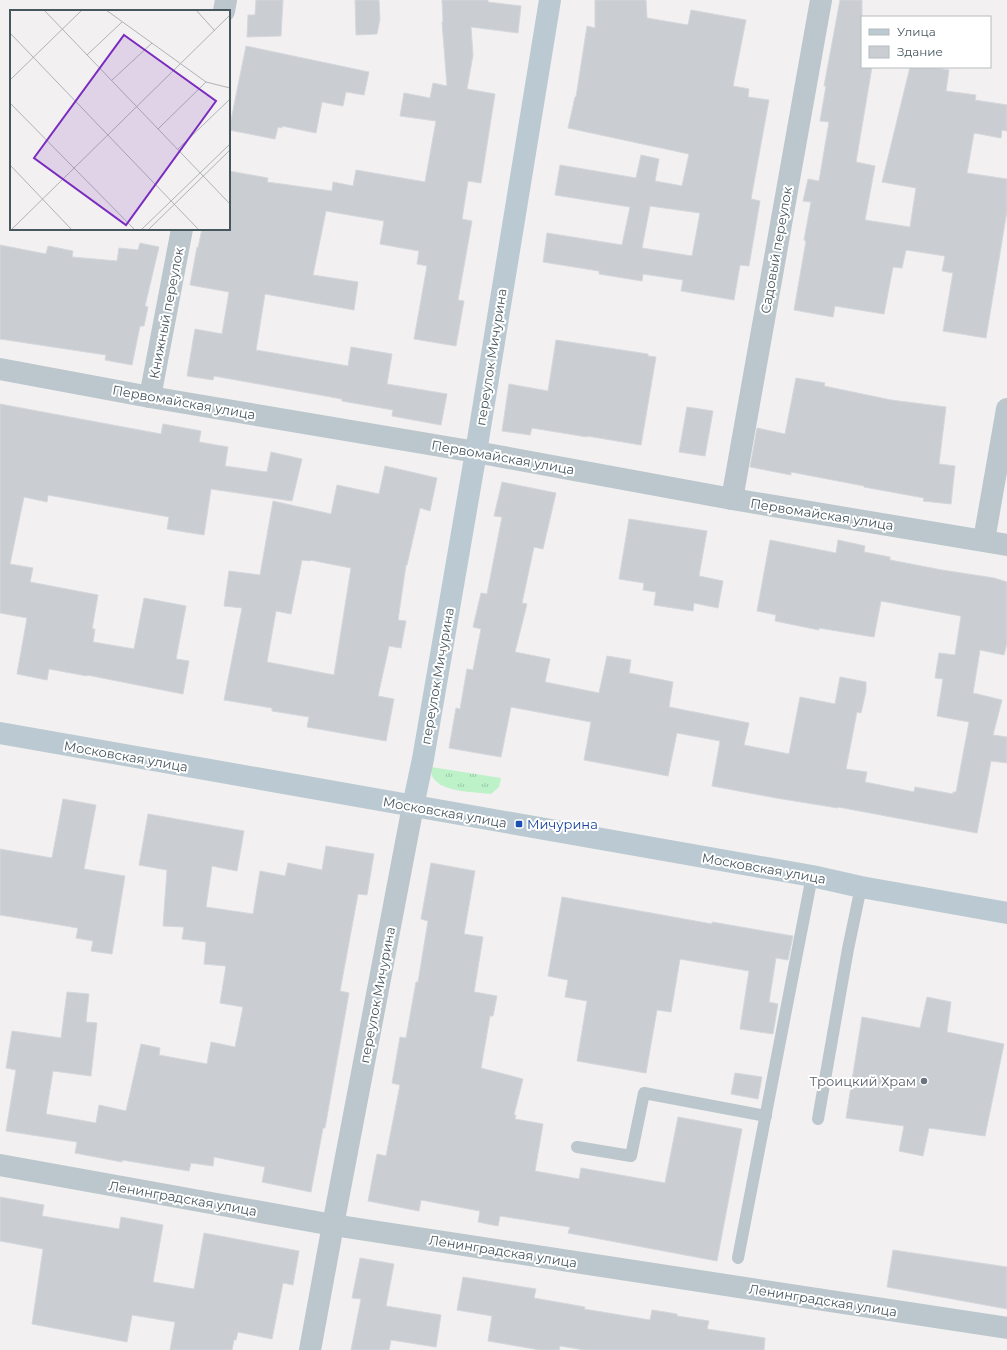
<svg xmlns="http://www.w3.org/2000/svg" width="1007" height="1350" viewBox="0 0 1007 1350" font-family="Montserrat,sans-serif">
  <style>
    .grass { fill: url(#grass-tufts) }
    .building { fill: #caced3; stroke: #d4d7dc; fill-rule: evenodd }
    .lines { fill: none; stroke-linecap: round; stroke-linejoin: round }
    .lane { stroke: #bbc7cd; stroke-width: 12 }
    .street { stroke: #bbc7cd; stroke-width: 22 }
    .secondary { stroke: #bbcad2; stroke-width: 22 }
    .transit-dot { fill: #1a4fb4; stroke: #fff; stroke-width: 1.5 }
    .worship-dot { fill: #6b7280; stroke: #fff; stroke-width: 1.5 }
    .labels { text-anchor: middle; stroke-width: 4; stroke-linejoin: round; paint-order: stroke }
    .street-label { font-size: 13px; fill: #47575e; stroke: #fff }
    .transit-label { font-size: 13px; fill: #164399; stroke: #fff; text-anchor: start }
    .worship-label { font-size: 13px; fill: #5b616d; stroke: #fff; text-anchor: end }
    .inset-road { fill: none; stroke: #aeb3b6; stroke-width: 1 }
    .view { fill: #7b2cbf; fill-opacity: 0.15; stroke: #7b2cbf; stroke-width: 2 }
    .inset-edge { fill: none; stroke: #47575e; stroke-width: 2 }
  </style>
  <defs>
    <pattern id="grass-tufts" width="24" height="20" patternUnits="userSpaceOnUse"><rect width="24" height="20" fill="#bdf2c8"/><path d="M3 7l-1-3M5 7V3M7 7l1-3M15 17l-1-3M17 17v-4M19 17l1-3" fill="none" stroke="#9bc7a6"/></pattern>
  </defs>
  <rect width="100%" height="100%" fill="#f2f0f0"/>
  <path class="grass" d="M431,767L501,778L499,787L491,794C476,792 446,792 436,781C431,777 431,772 431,767Z"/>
  <g class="building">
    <polygon points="256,0 283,0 281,36 247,37 248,15 255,15"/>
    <polygon points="355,0 379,0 380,19 377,34 356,35"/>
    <polygon points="442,0 488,0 488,2 521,6 518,33 471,27 473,55 467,89 495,94 481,183 468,181 462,219 472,221 458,300 464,301 456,346 414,339 427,266 417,264 419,251 380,244 384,221 326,211 313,275 358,282 354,310 265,294 256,350 348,366 351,347 392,354 387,384 447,394 441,425 392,416 393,410 342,401 342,399 214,376 213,380 187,376 195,329 222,334 229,292 190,285 197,247 198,248 202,229 229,229 229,171 268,178 267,182 332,191 333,182 353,186 356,170 425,182 436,121 400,116 404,93 430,98 433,83 447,86 442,22 443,22"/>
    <path d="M595,0H646L647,18L688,25L691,10L746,20L733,86L749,89L748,97L769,100L751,199L760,201L749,266L740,265L734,300L681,291L683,280L643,274L642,281L599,274V271L543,262L547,233L622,245L630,207L555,195L560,165L636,178L641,155L659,159L655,181L682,186L689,154L568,128L575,97H576L587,26L595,28ZM650,206L700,213L692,256L642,248Z"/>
    <polygon points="840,0 862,0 862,67 872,67 856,162 875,166 865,220 910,227 916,188 882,182 910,67 929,67 949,70 946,91 976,95 975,100 1007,105 1007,131 1002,130 1001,138 974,133 967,173 1007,179 1007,211 986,338 943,331 953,273 942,271 945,256 906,250 902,268 893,267 884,314 835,306 833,317 794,310 806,241 804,240 811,202 803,201 808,179 819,181 829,122 820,121 826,86 824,86"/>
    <polygon points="246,46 369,72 364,95 346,92 343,106 322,102 316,133 282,126 282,128 278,127 275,139 229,130"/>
    <polygon points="140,243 159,247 145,306 148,307 144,326 140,326 132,365 105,360 106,355 0,339 0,245 46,254 48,246 73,251 72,257 117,261 119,248 138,250"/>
    <polygon points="556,340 648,354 648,356 656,357 641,445 587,436 587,437 532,428 530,435 502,431 509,384 548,391"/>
    <polygon points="796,378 825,383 824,386 891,400 946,407 939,464 955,466 951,504 923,501 924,498 864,487 864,486 791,472 791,475 750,467 757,428 785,434"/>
    <polygon points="0,404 161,434 163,424 201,431 199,442 228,447 225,466 267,472 271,452 302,459 292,501 211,489 204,535 167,529 169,517 48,495 47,502 24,497 10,564 33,568 30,582 98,595 92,629 95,629 93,642 134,649 144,598 186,606 176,659 189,661 183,694 87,675 87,676 49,669 47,680 17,674 27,618 0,613"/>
    <polygon points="687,407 713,411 705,456 679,452"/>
    <path d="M385,466L437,478L430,511L420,508L407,565H406L398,620L406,621L401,648L389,646L378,696L394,699L386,741L307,727L309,717L272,711V708L224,700L242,608L224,606L229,571L260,575L273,501L331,514L337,485L379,494ZM302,560L310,561V560L351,568L334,675L267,662L276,611L291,614Z"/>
    <polygon points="502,482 556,493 543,549 534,547 522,603 527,604 515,652 550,659 545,682 599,693 607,656 631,660 629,673 673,682 669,707 749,723 744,745 789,754 800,697 835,704 840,677 866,682 866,691 861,713 857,712 846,769 867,772 865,782 914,792 915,787 953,794 953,792 956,792 969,722 937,716 943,679 935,678 939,653 955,655 961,616 881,601 874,637 819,628 819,630 775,621 776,615 757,611 770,540 836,553 838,540 865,546 864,552 890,557 890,560 942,570 994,578 1007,582 1007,643 1004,655 980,650 973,693 1002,700 993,735 1007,737 1007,763 991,761 977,833 838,807 838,808 776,798 712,786 720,741 677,733 668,776 584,760 591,722 511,707 501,757 449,748 456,708 460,709 467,669 473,670 481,629 473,627 481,593 487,594 502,517 494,516"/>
    <polygon points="629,519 707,531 699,576 723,581 718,608 694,603 693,611 654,605 656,592 643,590 644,583 619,579"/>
    <polygon points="63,799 96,805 84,869 125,876 112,954 91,951 93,941 76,938 78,928 0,915 0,849 52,858"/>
    <polygon points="148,814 244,831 237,871 212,866 206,907 253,914 260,871 285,876 288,863 322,870 326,846 374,854 367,895 358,894 340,991 349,993 325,1128 323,1128 311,1192 262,1182 265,1167 214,1157 213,1166 191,1163 189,1171 122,1160 122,1162 75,1153 77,1142 6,1131 16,1070 6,1068 12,1031 61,1038 67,992 89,994 86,1022 97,1023 91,1076 53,1071 46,1114 96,1123 99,1105 126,1111 141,1044 160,1048 159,1055 207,1064 211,1042 235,1047 243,1007 220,1003 226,966 204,964 206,942 182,939 184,927 163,926 167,870 139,865"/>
    <polygon points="431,863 475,871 464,934 483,937 474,992 497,996 493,1016 490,1016 481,1068 523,1079 514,1115 516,1115 515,1119 543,1124 535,1171 579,1179 581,1168 665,1183 678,1117 742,1129 717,1261 568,1233 570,1227 500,1216 498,1226 478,1222 480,1211 421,1200 419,1211 368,1201 377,1154 386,1156 400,1085 392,1083 400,1037 406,1038 416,982 418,982 428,921 421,919"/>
    <polygon points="562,897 712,924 712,922 793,936 788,960 776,958 769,1002 778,1004 773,1034 740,1029 749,971 680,959 671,1012 657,1010 646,1073 577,1061 587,1001 565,997 568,980 548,976"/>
    <polygon points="927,997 951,1002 947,1032 1004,1044 985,1136 929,1128 923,1156 899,1151 904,1126 846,1118 862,1017 920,1028"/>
    <polygon points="735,1073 762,1077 758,1099 731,1094"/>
    <polygon points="0,1197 44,1205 42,1216 119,1229 121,1217 163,1225 153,1282 194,1289 204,1233 299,1251 293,1285 283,1283 272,1339 238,1332 236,1340 234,1340 232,1350 170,1350 175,1322 132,1315 127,1342 32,1324 43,1249 0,1241"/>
    <polygon points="893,1250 1007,1267 1007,1309 887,1287"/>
    <polygon points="360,1258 394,1264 386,1306 441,1315 436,1347 391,1340 389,1350 351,1350 361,1299 352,1298"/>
    <polygon points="463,1277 536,1289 534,1298 585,1307 584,1309 650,1320 652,1310 677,1314 677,1316 709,1321 707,1329 765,1338 764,1350 585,1350 560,1346 559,1350 540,1350 488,1341 492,1316 457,1310"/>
  </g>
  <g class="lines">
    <g class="lane">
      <polyline points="818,1119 848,949 861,887"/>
      <polyline points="577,1147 631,1156 644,1093 766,1116"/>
      <polyline points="738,1258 812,876"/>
    </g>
    <g class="street">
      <polyline points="224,11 226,0"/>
      <polyline points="0,369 150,397 476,452 732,499 1007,545"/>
      <polyline points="150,397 182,229"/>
      <polyline points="732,499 821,0"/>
      <polyline points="984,540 1007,409"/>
      <polyline points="0,1165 333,1225 1007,1328"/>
      <polyline points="310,1350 333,1225 413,806"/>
    </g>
    <g class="secondary">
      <polyline points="0,733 812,876 861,887 1007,913"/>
      <polyline points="413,806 423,759 476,452 550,0"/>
    </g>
  </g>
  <rect class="transit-dot" x="515" y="820" width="8" height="8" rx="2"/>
  <circle class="worship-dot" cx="924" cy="1081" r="4"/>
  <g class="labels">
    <g class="street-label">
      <text transform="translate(776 250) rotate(-80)" y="5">Садовый переулок</text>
      <text transform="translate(166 313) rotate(-79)" y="5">Книжный переулок</text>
      <text transform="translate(491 357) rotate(-81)" y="5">переулок Мичурина</text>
      <text transform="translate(184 402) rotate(10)" y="5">Первомайская улица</text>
      <text transform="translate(503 457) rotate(10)" y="5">Первомайская улица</text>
      <text transform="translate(822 514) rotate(9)" y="5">Первомайская улица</text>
      <text transform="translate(437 676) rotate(-80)" y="5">переулок Мичурина</text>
      <text transform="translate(126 756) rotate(10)" y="5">Московская улица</text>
      <text transform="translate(445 812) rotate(10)" y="5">Московская улица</text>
      <text transform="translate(764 868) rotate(10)" y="5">Московская улица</text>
      <text transform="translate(377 995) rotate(-79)" y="5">переулок Мичурина</text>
      <text transform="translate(183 1198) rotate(10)" y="5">Ленинградская улица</text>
      <text transform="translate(503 1251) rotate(9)" y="5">Ленинградская улица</text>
      <text transform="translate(823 1300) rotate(9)" y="5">Ленинградская улица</text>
    </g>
    <g class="transit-label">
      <text x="527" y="829">Мичурина</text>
    </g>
    <g class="worship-label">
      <text x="916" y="1086">Троицкий Храм</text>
    </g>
  </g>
  <g transform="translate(10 10)">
    <rect width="220" height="220" fill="#f2f0f0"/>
    <path class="inset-road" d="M34,0L220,194M96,0L196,72L220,78M186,0L205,21M0,23L189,220M77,45L112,12M0,70L72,0M101,71L142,33M0,93L125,220M148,119L196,72M168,139L220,89M0,155L62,220M1,220L220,5M131,220L220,134M138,220L220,140"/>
    <path class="view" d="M114,25L206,91L116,215L24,148Z"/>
    <rect width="220" height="220" class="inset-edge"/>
  </g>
  <rect x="861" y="16" width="130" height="52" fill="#ffffff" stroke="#b5bcbf"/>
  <rect x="869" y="29" width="20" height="6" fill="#bbcad2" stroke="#b5bcbf"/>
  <text x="897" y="36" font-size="12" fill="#47575e">Улица</text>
  <rect x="869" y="46" width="20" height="12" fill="#caced3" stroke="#b5bcbf"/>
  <text x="897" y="56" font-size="12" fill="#47575e">Здание</text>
</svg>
